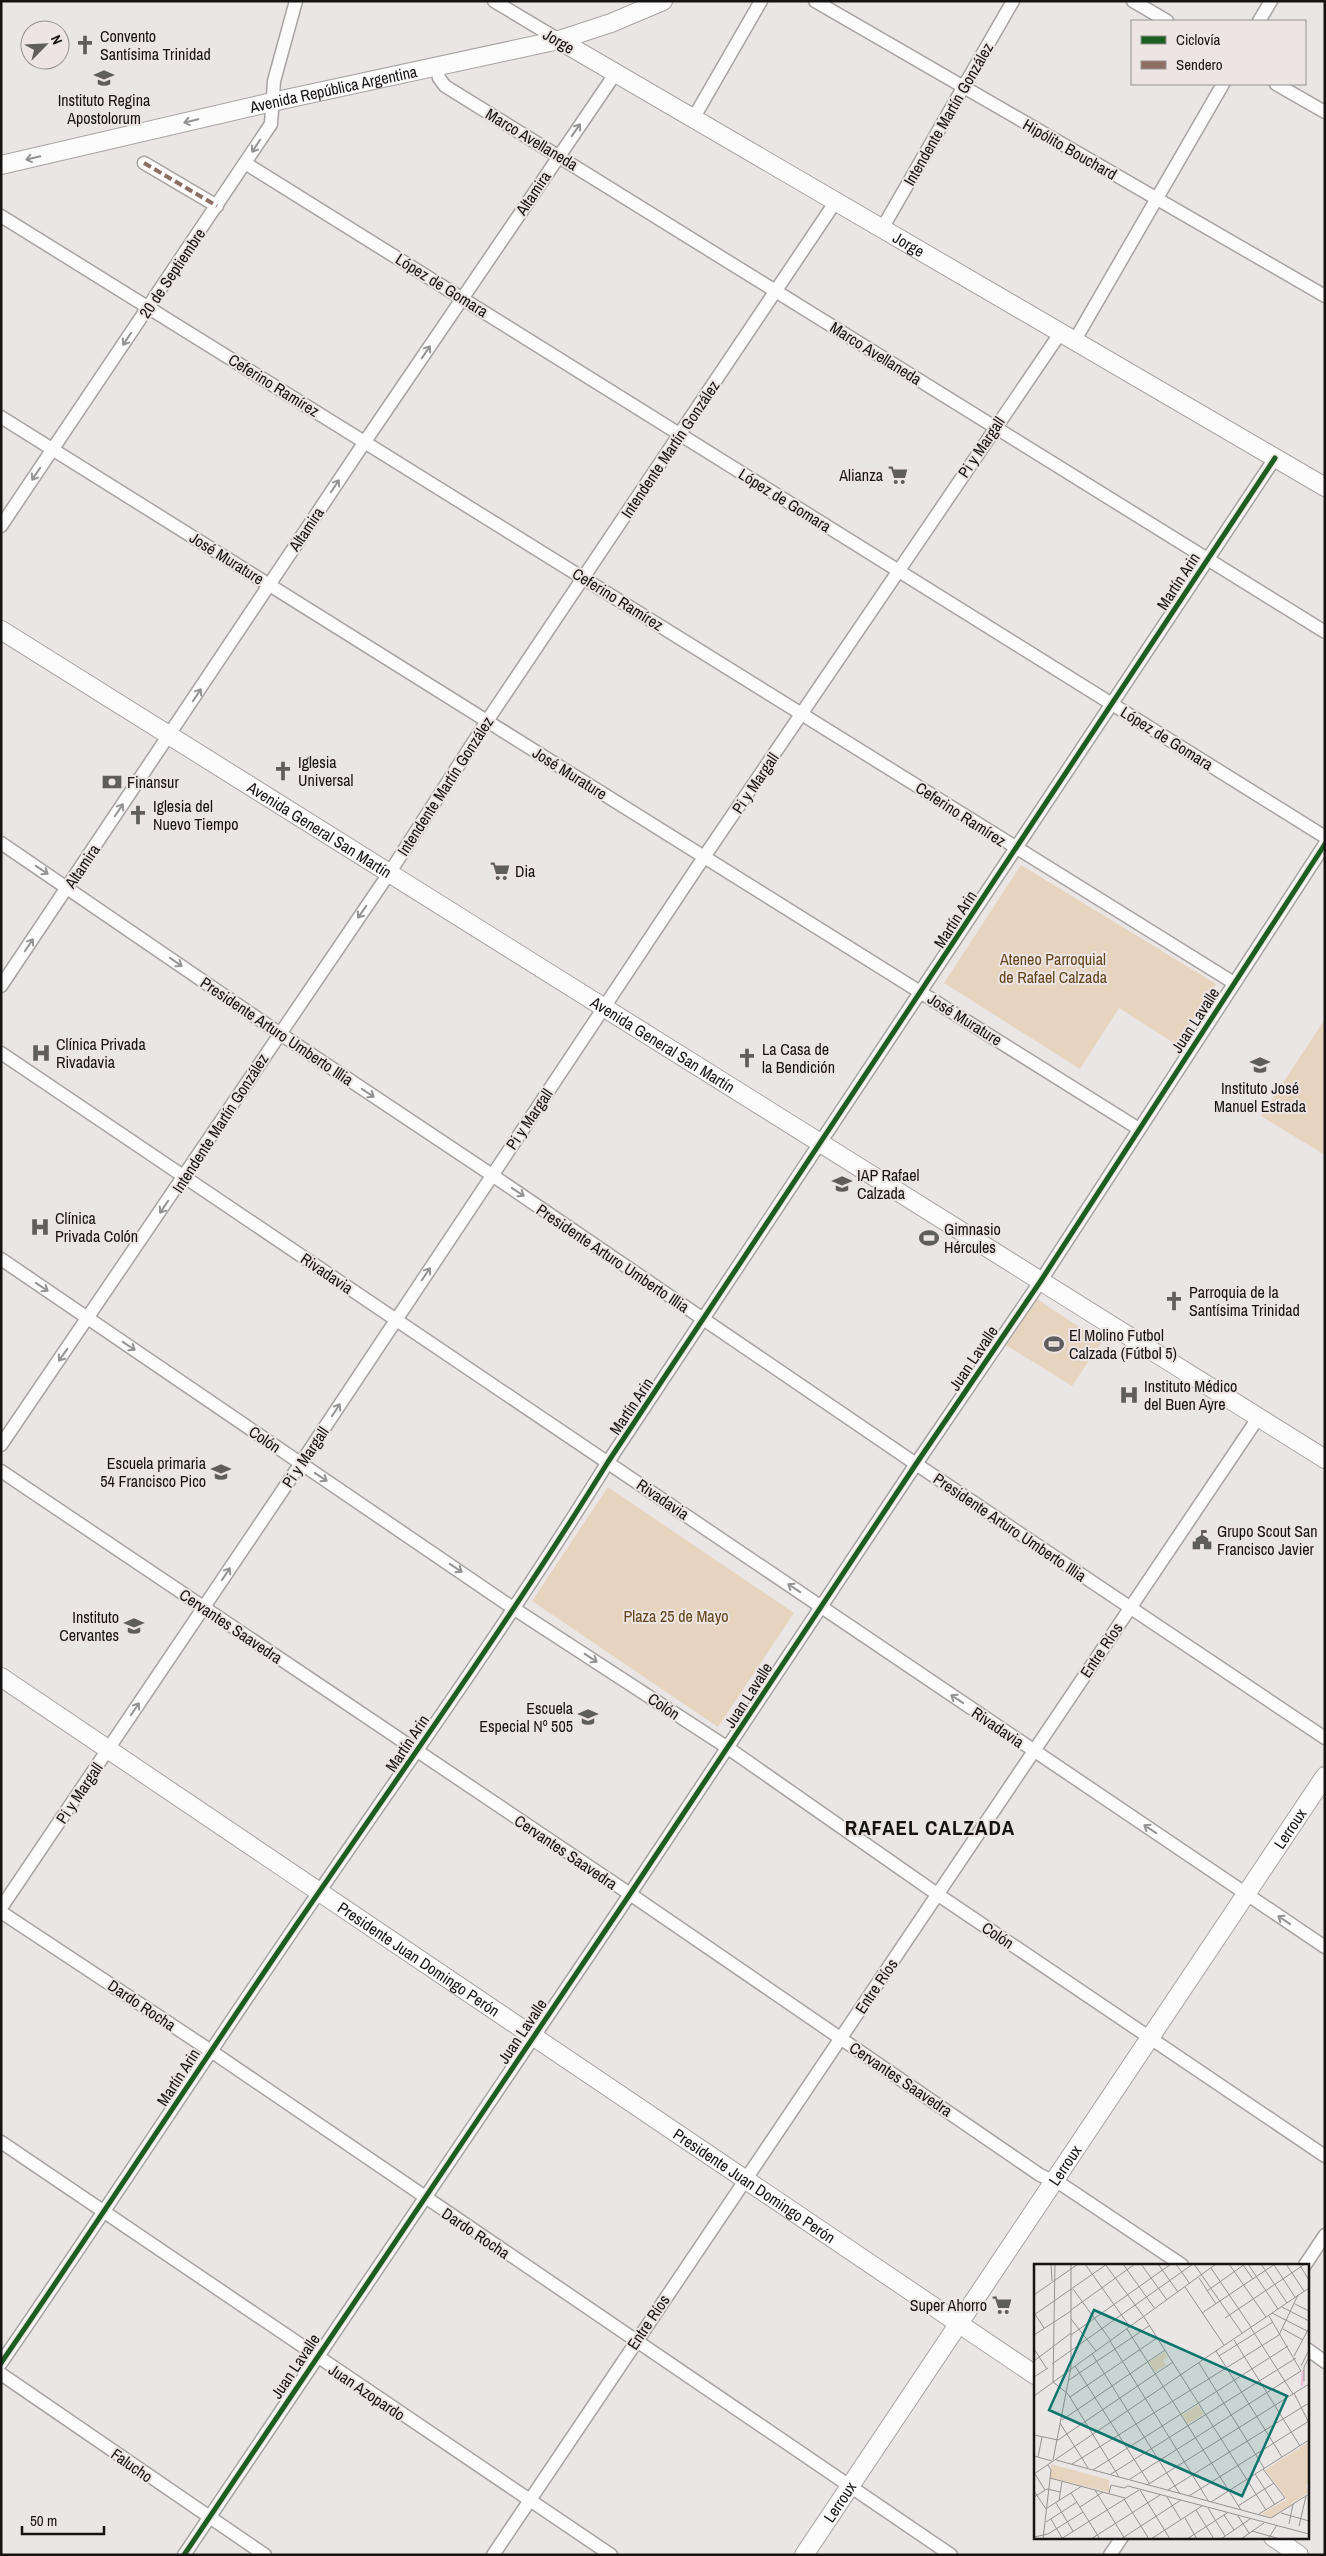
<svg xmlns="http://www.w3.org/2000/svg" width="1326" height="2556" viewBox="0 0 1326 2556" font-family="'Archivo Narrow',sans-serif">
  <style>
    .green { fill: #e7d4be }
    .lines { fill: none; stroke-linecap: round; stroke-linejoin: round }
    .street-casing { stroke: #a6a3a2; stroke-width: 15 }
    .secondary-casing { stroke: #a6a3a2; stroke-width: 20 }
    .street { stroke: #fcfbfb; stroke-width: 12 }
    .secondary { stroke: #fcfbfb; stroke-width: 18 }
    .quiet { stroke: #8d6e63; stroke-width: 4; stroke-dasharray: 8 4; stroke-linecap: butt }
    .cycleway-casing { stroke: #ece5e4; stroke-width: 8 }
    .cycleway { stroke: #1b5e20; stroke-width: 5 }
    .oneway { stroke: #949393 }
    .labels { text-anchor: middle; stroke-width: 4; stroke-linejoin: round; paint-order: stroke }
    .poi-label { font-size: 16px; fill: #161313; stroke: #ece5e4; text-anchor: start }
    .street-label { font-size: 16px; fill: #161313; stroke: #ece5e4 }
    .park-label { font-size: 16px; fill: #634519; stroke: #ece5e4 }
    .district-label { font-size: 21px; font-weight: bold; letter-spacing: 1px; fill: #161313; stroke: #ece5e4 }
    .inset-river { fill: none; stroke: #ebbdda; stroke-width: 2.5 }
    .inset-road { fill: none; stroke: #959292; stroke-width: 1 }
    .view { fill: #0f766e; fill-opacity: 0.15; stroke: #0f766e; stroke-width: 2.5 }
    .inset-edge { fill: none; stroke: #161313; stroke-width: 2.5 }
  </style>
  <rect width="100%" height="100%" fill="#eae6e6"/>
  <g class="green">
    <polygon points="1021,865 1216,984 1177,1045 1119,1008 1080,1069 944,983"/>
    <polygon points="1325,1019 1325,1155 1261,1116"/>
    <polygon points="1037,1299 1102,1342 1072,1386 1006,1345"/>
    <polygon points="608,1487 794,1613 718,1727 532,1601"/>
  </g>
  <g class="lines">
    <defs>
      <g id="street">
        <polyline points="494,1 559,40"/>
        <polyline points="815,1 1325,296"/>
        <polyline points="1133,1 1167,21"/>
        <polyline points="1259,21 1271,1"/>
        <polyline points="437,67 439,78 445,86 1325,632"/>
        <polyline points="1276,84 1325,112"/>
        <polyline points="693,119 761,1"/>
        <polyline points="144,163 217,206"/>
        <polyline points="245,163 1325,837"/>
        <polyline points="1,216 1234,983"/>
        <polyline points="883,227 1013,1"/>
        <polyline points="1075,340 1223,84"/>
        <polyline points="1,417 1139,1129"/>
        <polyline points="1,526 271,124 274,81 296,1"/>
        <polyline points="1,843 279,1033 492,1175 916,1464 1325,1738"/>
        <polyline points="1,986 364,443 615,74"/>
        <polyline points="1,1053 1325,1947"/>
        <polyline points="1,1259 513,1608 728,1748 937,1894 1325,2156"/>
        <polyline points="1,1445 390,872 487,721 836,201"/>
        <polyline points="1,1471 630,1894 1040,2175 1064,2186 1182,2265"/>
        <polyline points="1,1908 301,1463 704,857 1061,332"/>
        <polyline points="1,1912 211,2051 951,2555"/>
        <polyline points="1,2142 611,2555"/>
        <polyline points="1305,2265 1325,2235"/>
        <polyline points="1307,2349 1325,2362"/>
        <path d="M1,2363C101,2218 197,2070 297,1924C402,1771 510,1620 608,1462L1275,458"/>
        <polyline points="1,2374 265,2555"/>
        <polyline points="184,2555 630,1894 916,1464 1040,1282 1325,844"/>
        <polyline points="493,2555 1258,1418"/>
        <polyline points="1110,2555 1122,2537"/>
      </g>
      <g id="secondary">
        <path id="s1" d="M559,40L1325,487"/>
        <path id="s2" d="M1,165L272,102L559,40L611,23L663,1"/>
        <path id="s3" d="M1,630L1325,1459"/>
        <path id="s4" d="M1,1677L1035,2375"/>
        <polyline points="1273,2537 1299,2555"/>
        <path id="s5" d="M804,2555L1325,1776"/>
      </g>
    </defs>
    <use href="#street" class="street-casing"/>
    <use href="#secondary" class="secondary-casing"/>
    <use href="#street" class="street"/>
    <use href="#secondary" class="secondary"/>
    <polyline class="quiet" points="144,163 217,206"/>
    <defs>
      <g id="cycleway">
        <path d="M1,2363C101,2218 197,2070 297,1924C402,1771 510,1620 608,1462L1275,458"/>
        <polyline points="184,2555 630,1894 916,1464 1040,1282 1325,844"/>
      </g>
    </defs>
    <use href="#cycleway" class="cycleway-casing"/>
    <use href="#cycleway" class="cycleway"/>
  </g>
  <defs><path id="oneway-shaft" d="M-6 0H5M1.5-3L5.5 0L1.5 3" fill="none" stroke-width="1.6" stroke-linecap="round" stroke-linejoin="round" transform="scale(1.25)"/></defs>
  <g class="oneway">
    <use href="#oneway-shaft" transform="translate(191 121) rotate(167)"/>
    <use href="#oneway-shaft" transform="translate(576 130) rotate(-55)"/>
    <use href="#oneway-shaft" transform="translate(256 146) rotate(123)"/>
    <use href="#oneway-shaft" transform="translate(33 158) rotate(167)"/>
    <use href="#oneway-shaft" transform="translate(127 339) rotate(124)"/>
    <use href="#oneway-shaft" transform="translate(426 352) rotate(-56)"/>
    <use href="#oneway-shaft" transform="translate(36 474) rotate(124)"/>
    <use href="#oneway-shaft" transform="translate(335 486) rotate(-56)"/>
    <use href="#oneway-shaft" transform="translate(197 695) rotate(-56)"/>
    <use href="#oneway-shaft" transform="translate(119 810) rotate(-56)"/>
    <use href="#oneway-shaft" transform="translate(42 870) rotate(34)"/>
    <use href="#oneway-shaft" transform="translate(362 912) rotate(125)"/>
    <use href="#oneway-shaft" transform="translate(29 945) rotate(-56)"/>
    <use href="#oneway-shaft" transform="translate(176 962) rotate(35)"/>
    <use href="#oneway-shaft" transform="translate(368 1093) rotate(34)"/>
    <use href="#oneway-shaft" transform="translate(518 1192) rotate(34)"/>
    <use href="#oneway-shaft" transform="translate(164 1207) rotate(124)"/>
    <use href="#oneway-shaft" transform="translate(426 1274) rotate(-56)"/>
    <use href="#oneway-shaft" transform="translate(42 1287) rotate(34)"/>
    <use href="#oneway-shaft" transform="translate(129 1346) rotate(34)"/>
    <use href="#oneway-shaft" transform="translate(63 1355) rotate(125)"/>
    <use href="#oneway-shaft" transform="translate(336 1410) rotate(-57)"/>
    <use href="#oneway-shaft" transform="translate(321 1477) rotate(34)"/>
    <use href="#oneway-shaft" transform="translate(456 1568) rotate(34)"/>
    <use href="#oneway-shaft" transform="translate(226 1574) rotate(-56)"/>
    <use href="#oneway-shaft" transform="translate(794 1588) rotate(-146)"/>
    <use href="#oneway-shaft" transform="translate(591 1658) rotate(33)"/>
    <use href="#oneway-shaft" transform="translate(957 1699) rotate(-146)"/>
    <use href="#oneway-shaft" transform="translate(135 1709) rotate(-56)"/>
    <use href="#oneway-shaft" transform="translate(1150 1829) rotate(-146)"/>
    <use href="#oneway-shaft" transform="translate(1284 1920) rotate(-146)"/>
  </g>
  <defs>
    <symbol id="church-bare" viewBox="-9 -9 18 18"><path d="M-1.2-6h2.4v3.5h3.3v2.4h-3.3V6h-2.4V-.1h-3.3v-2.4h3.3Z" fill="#605d5d" stroke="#ece5e4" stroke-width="2.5" paint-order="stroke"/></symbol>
    <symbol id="school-bare" viewBox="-9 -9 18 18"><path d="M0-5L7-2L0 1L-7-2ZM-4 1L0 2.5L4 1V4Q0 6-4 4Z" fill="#605d5d" stroke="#ece5e4" stroke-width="2.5" paint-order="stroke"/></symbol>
    <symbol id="supermarket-bare" viewBox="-9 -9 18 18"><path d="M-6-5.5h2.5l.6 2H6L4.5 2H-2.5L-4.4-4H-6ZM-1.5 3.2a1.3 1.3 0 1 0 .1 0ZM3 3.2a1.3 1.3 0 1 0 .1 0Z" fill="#605d5d" stroke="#ece5e4" stroke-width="2.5" paint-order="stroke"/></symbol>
    <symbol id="bank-bare" viewBox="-9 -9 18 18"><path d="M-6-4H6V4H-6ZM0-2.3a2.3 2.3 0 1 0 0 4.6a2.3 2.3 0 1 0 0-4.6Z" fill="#605d5d" stroke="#ece5e4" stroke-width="2.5" paint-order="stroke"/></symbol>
    <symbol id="hospital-bare" viewBox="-9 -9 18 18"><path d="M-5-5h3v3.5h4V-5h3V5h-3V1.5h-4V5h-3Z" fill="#605d5d" stroke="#ece5e4" stroke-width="2.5" paint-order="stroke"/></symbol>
    <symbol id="university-bare" viewBox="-9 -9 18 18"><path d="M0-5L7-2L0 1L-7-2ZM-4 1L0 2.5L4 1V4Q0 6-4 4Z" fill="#605d5d" stroke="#ece5e4" stroke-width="2.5" paint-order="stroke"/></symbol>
    <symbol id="stadium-bare" viewBox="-9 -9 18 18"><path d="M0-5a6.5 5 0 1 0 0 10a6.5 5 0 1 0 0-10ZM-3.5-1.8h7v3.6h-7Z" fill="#605d5d" stroke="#ece5e4" stroke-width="2.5" paint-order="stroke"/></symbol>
    <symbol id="civic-bare" viewBox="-9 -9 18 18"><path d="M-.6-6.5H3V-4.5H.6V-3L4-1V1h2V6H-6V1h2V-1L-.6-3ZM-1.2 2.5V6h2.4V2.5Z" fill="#605d5d" stroke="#ece5e4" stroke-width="2.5" paint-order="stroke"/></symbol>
  </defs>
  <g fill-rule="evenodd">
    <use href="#church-bare" x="71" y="31" width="28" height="28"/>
    <use href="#school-bare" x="90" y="64" width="28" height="28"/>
    <use href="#supermarket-bare" x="884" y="461" width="28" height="28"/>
    <use href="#church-bare" x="269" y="757" width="28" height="28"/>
    <use href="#bank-bare" x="98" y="768" width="28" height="28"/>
    <use href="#church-bare" x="124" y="801" width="28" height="28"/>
    <use href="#supermarket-bare" x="486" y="857" width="28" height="28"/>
    <use href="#hospital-bare" x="27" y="1039" width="28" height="28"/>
    <use href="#church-bare" x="733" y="1044" width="28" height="28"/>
    <use href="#school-bare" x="1246" y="1051" width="28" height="28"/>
    <use href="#university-bare" x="828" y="1170" width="28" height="28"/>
    <use href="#hospital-bare" x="26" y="1213" width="28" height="28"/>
    <use href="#stadium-bare" x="915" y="1224" width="28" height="28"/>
    <use href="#church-bare" x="1160" y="1287" width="28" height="28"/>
    <use href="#stadium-bare" x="1040" y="1330" width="28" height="28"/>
    <use href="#hospital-bare" x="1115" y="1381" width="28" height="28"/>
    <use href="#school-bare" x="207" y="1458" width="28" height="28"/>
    <use href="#civic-bare" x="1188" y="1526" width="28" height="28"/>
    <use href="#school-bare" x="120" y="1612" width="28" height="28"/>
    <use href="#school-bare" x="574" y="1703" width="28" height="28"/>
    <use href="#supermarket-bare" x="988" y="2291" width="28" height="28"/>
  </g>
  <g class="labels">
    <g class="poi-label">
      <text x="100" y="42">Convento<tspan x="100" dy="18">Santísima Trinidad</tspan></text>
      <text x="104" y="106" text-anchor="middle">Instituto Regina<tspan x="104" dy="18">Apostolorum</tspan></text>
      <text x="883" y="481" text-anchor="end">Alianza</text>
      <text x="298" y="768">Iglesia<tspan x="298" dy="18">Universal</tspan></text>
      <text x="127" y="788">Finansur</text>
      <text x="153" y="812">Iglesia del<tspan x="153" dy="18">Nuevo Tiempo</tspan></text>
      <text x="515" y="877">Dia</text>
      <text x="56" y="1050">Clínica Privada<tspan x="56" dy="18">Rivadavia</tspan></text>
      <text x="762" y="1055">La Casa de<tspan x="762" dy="18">la Bendición</tspan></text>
      <text x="1260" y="1094" text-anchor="middle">Instituto José<tspan x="1260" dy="18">Manuel Estrada</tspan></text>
      <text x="857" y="1181">IAP Rafael<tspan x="857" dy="18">Calzada</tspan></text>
      <text x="55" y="1224">Clínica<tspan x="55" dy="18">Privada Colón</tspan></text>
      <text x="944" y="1235">Gimnasio<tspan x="944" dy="18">Hércules</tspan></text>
      <text x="1189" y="1298">Parroquia de la<tspan x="1189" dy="18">Santísima Trinidad</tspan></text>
      <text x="1069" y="1341">El Molino Futbol<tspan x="1069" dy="18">Calzada (Fútbol 5)</tspan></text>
      <text x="1144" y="1392">Instituto Médico<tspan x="1144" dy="18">del Buen Ayre</tspan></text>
      <text x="206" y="1469" text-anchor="end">Escuela primaria<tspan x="206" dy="18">54 Francisco Pico</tspan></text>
      <text x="1217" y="1537">Grupo Scout San<tspan x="1217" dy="18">Francisco Javier</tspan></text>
      <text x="119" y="1623" text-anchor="end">Instituto<tspan x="119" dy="18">Cervantes</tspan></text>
      <text x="573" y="1714" text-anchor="end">Escuela<tspan x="573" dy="18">Especial Nº 505</tspan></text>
      <text x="987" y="2311" text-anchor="end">Super Ahorro</text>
    </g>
    <g class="street-label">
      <text transform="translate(559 41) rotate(31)" y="6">Jorge</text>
      <text dy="6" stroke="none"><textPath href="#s2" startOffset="341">Avenida República Argentina</textPath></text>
      <text transform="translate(948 114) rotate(-60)" y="6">Intendente Martín González</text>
      <text transform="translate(532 139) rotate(31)" y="6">Marco Avellaneda</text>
      <text transform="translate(1070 149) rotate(30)" y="6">Hipólito Bouchard</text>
      <text transform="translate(533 193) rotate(-56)" y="6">Altamira</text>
      <text dy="6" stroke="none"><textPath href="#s1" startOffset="405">Jorge</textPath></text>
      <text transform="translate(172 273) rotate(-56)" y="6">20 de Septiembre</text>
      <text transform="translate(442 285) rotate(32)" y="6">López de Gomara</text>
      <text transform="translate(876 353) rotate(32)" y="6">Marco Avellaneda</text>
      <text transform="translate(274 385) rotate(32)" y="6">Ceferino Ramírez</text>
      <text transform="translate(981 447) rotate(-56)" y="6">Pi y Margall</text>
      <text transform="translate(670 449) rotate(-56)" y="6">Intendente Martín González</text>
      <text transform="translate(785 500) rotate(32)" y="6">López de Gomara</text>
      <text transform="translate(306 529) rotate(-56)" y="6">Altamira</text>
      <text transform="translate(227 558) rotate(32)" y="6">José Murature</text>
      <text transform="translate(1178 581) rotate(-57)" y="6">Martín Arin</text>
      <text transform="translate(618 599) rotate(32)" y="6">Ceferino Ramírez</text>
      <text transform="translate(1167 738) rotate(32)" y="6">López de Gomara</text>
      <text transform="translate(570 773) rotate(32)" y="6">José Murature</text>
      <text transform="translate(755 783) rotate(-56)" y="6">Pi y Margall</text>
      <text transform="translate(445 786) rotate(-57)" y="6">Intendente Martín González</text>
      <text transform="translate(961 814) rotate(33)" y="6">Ceferino Ramírez</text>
      <text dy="6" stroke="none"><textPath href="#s3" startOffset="376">Avenida General San Martín</textPath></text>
      <text transform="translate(82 866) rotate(-56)" y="6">Altamira</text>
      <text transform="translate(955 919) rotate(-57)" y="6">Martín Arin</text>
      <text transform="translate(965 1019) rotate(32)" y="6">José Murature</text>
      <text transform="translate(1195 1020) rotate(-57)" y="6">Juan Lavalle</text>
      <text transform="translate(277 1031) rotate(34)" y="6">Presidente Arturo Umberto Illia</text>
      <text dy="6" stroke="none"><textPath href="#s3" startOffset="781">Avenida General San Martín</textPath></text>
      <text transform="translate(529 1119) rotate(-56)" y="6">Pi y Margall</text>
      <text transform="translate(220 1123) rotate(-57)" y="6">Intendente Martín González</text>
      <text transform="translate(613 1258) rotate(34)" y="6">Presidente Arturo Umberto Illia</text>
      <text transform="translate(327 1273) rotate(34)" y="6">Rivadavia</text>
      <text transform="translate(973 1358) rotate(-56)" y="6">Juan Lavalle</text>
      <text transform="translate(631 1406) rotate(-56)" y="6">Martín Arin</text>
      <text transform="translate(265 1439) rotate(34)" y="6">Colón</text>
      <text transform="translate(305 1457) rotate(-56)" y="6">Pi y Margall</text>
      <text transform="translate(663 1499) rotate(34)" y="6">Rivadavia</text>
      <text transform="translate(1010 1527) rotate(34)" y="6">Presidente Arturo Umberto Illia</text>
      <text transform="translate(231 1626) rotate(34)" y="6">Cervantes Saavedra</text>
      <text transform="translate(1101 1650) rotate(-56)" y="6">Entre Ríos</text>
      <text transform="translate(748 1695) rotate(-57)" y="6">Juan Lavalle</text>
      <text transform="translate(664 1706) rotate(34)" y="6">Colón</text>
      <text transform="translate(998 1727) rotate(34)" y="6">Rivadavia</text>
      <text transform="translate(407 1743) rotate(-56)" y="6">Martín Arin</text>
      <text transform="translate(79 1793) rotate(-56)" y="6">Pi y Margall</text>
      <text dy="6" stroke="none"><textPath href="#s5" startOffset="874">Lerroux</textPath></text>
      <text transform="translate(566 1852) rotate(34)" y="6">Cervantes Saavedra</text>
      <text transform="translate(998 1935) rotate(34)" y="6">Colón</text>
      <text dy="6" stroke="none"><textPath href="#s4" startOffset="504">Presidente Juan Domingo Perón</textPath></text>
      <text transform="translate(876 1986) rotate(-56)" y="6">Entre Ríos</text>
      <text transform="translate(142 2005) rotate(34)" y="6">Dardo Rocha</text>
      <text transform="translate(522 2031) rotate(-56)" y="6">Juan Lavalle</text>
      <text transform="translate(178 2077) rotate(-57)" y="6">Martín Arin</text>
      <text transform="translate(901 2079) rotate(34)" y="6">Cervantes Saavedra</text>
      <text dy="6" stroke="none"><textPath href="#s5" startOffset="469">Lerroux</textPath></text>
      <text dy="6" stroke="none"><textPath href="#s4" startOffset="909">Presidente Juan Domingo Perón</textPath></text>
      <text transform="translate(476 2233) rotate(34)" y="6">Dardo Rocha</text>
      <text transform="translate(648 2322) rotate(-56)" y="6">Entre Ríos</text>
      <text transform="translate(295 2366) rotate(-56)" y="6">Juan Lavalle</text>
      <text transform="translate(367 2392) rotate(34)" y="6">Juan Azopardo</text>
      <text transform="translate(132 2465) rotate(35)" y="6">Falucho</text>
      <text dy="6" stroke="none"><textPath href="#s5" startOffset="64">Lerroux</textPath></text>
    </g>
    <g class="park-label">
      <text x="1053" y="965">Ateneo Parroquial<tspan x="1053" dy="18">de Rafael Calzada</tspan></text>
      <text x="676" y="1622">Plaza 25 de Mayo</text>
    </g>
    <g class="district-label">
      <text x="930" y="1835">RAFAEL CALZADA</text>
    </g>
  </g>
  <g transform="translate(1034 2264)">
    <rect width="275" height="275" fill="#eae6e6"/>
    <path d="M130,88L134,93L129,96L132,101L121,108L115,98ZM164,141L170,150L154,160L148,151ZM275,178V219L272,221L275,228L238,254L227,250L253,235L231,206ZM17,200L75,216V228L17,214Z" fill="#e7d4be"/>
    <path class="inset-river" d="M268,122L269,106"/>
    <path class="inset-road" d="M17,0L18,17M51,0L96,63M71,0L110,53L232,246M89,0L121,45M107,0L133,36M124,0L144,28M142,0L156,20M160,0L208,69M195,0L232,53M214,0L244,45M227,0L253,39M252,0L270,27M265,0L275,16M209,1L219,15M240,1L261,33M177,4L217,63M165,14L182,40M151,23L190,81M39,25L77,77M173,27L211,0M0,31L44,0M261,40L275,47M248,43L275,57M37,46L101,0M168,49L241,0M238,49L275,68M1,50L10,64M0,51L73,0M191,54L271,0M37,55L62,87M217,64L259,130M93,65L207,246M249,65L269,76M0,71L37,47M37,71L137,0M200,76L266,182M76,77L175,238M0,85L13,105M182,87L248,193M58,90L146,230M185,92L239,58M260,92L275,64M0,97L37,69M165,99L230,204M18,100L159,0M41,102L115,219M267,102L275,86M0,113L14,104M35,116L115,62M270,117V103L275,93M19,118L21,0M19,118L34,130L85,213M260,129L275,159M0,132L182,0M36,133L123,74M28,156L131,86M26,159L54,204M0,171L24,176L139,98M0,192L18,197M4,193L8,173M19,196L37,103V0M22,196L237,254L275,230M38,200L245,71L264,31M59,206L254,82M0,210L275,24M1,210L11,226M77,210L262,94M221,210L241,241M16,214L91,234M96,215L267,107L235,52M113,221L275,120M61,226L91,275M106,226L136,275M134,226L275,139M0,227L12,245M37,229L66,275M75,229L77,221L90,224L94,222L275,270M155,232L275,157M0,233L13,225L26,228M133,233L147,256M90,235L115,275M25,237L28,217M177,238L275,176M22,239L39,267M204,242L240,219M46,243L69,228M13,244L48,222M174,244L191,272M162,246L180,275M247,249L275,257M225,250L251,234L229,205M190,251L200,266M204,252L215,269M151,254L163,275M17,255L28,274M12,258L43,238M255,260L259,240M265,262L272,232M218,267L246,275M0,273L14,270L49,248M9,275L17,206L14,201M27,275L105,226M57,275L126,231M87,275L147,236M117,275L168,242M153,275L193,249M187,275L216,255M207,275L230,259M234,275L243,261"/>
    <path class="view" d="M60,46L253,132L208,232L15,146Z"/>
    <rect width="275" height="275" class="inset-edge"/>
  </g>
  <rect width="1326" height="2556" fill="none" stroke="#161313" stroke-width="5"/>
  <rect x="1131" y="20" width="175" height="65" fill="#ece5e4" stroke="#969190"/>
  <rect x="1141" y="36" width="25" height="8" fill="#1b5e20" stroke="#969190"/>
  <text x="1176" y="45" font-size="15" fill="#161313">Ciclovía</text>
  <rect x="1141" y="61" width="25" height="8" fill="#8d6e63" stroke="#969190"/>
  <text x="1176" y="70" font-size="15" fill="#161313">Sendero</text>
  <g transform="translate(45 45) rotate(66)"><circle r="24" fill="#ece5e4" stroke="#969190"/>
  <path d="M0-4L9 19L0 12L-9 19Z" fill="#605d5d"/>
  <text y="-8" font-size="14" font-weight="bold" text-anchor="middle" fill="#161313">N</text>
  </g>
  <path d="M22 2526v8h82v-8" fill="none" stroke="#161313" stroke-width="2.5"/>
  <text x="30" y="2526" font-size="15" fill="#161313" stroke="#ece5e4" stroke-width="4" paint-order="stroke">50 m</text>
</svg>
